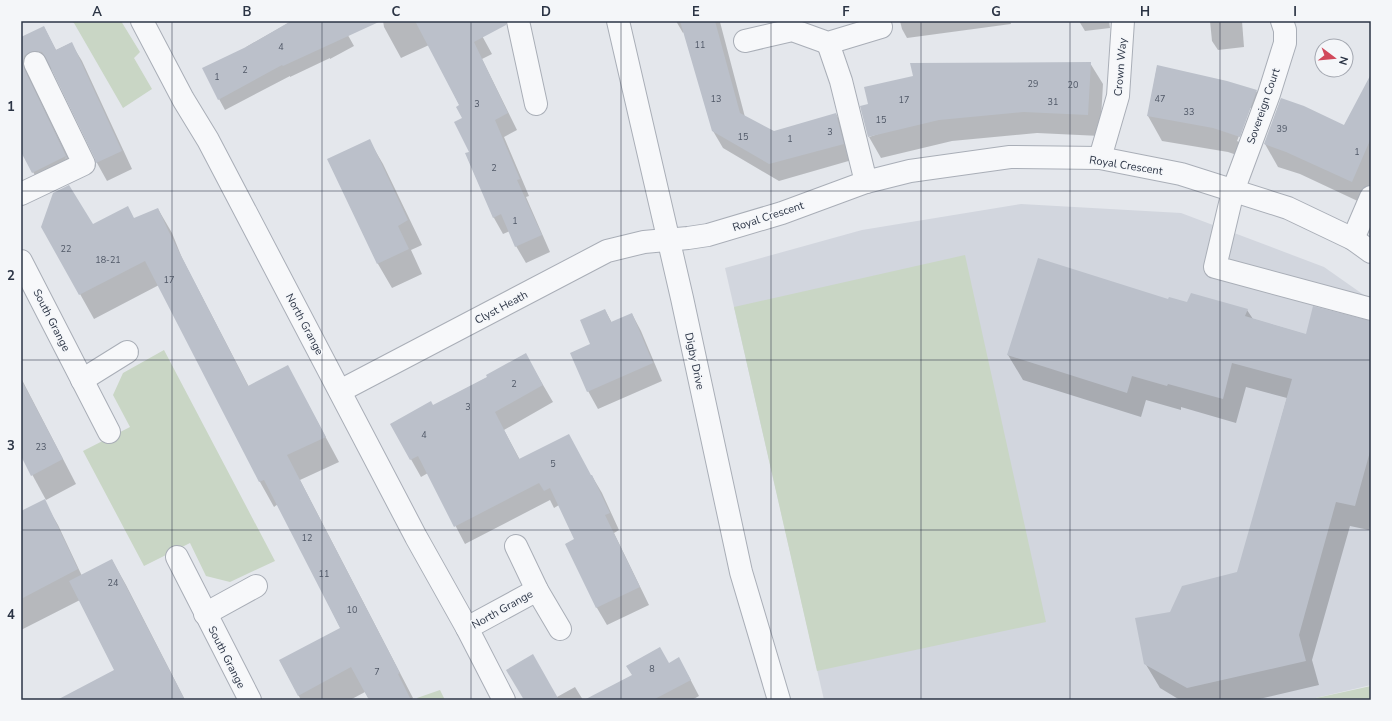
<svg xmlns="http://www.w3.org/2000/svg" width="1392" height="721" viewBox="0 0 1392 721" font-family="'Nunito Sans',sans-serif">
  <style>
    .built { fill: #d2d6de }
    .green { fill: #c9d6c5 }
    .shadow { fill: #0003; fill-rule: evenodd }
    .building { fill: #bbc0ca }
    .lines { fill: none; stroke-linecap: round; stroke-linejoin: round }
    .minor-casing { stroke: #a9aeb7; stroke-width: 24 }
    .minor { stroke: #f7f8fa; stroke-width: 22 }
    .grid { fill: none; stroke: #2b3445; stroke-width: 1; stroke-opacity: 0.55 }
    .labels { text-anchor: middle; stroke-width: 3; stroke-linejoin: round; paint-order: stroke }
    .number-label { font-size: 9px; fill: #4f5766 }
    .street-label { font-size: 11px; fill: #2b3445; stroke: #f4f6f9 }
    .neatline { fill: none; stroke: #2b3445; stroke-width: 1.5 }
    .grid-label { font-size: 13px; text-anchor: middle; font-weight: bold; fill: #2b3445 }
  </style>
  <rect width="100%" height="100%" fill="#e4e7ec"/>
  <polygon class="built" points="1021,204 1181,213 1324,267 1371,300 1371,685 1307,700 824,700 725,268 862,230"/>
  <g class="green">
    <polygon points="71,21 121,21 140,52 134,58 152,89 123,108 74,23"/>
    <polygon points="965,255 1046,622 817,671 734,307"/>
    <polygon points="164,350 275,561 230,582 206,576 190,543 144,566 83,451 130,427 113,395 123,373"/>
    <polygon points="1371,685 1371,700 1307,700 1371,686"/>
    <polygon points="440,690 445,700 418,700 417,698"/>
  </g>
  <g class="shadow">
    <polygon points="292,21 340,21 354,46 330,59 330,58 290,77 290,76 225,110 219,99 246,47"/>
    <polygon points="383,21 474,21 492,54 482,59 517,130 504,137 529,196 526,197 550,252 526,263 516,246 510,231 503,234 494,218 466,154 470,152 460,106 429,45 401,58 384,27"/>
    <polygon points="676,21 723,21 720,22 745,117 774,132 836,114 845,131 852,160 779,181 723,148 713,131 684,32 683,33"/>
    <polygon points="900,21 1010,21 1011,24 907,38 902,29"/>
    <polygon points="1079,21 1109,21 1110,28 1085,31"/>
    <polygon points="1210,21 1242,21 1244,47 1218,50 1212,41"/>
    <polygon points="44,27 56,50 71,43 82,61 132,169 107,181 97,163 96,158 53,70 47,68 32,81 34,87 77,176 43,190 21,150 21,39"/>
    <polygon points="1090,63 1103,84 1100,136 1037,133 952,141 881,158 869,137"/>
    <path d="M1157,67L1256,91L1270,116L1254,161L1228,152L1162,141L1148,116ZM1250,108H1252L1239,142L1237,141Z"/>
    <polygon points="1371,77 1371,189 1364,204 1300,174 1278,167 1265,144 1281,99 1344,126"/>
    <polygon points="369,140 383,164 422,245 411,250 422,274 392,288 378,264"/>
    <polygon points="158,209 172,233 182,258 249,387 288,367 339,462 300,480 413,698 411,700 370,700 365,692 350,700 301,700 280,661 341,629 278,504 274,507 260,482 159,285 94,319 80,294 92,226 134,219"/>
    <polygon points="1169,300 1188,303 1247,310 1253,319 1307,335 1371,322 1371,522 1369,530 1350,526 1312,660 1319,685 1255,700 1180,700 1160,688 1145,663 1171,613 1238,573 1287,398 1246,387 1236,423 1181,407 1181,410 1146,400 1141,417 1023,380 1008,355"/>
    <polygon points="605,310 612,323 632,314 641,331 662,381 598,409 588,391 591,345"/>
    <polygon points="525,354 553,402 504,430 520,460 592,476 602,493 619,530 614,533 649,605 607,625 597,608 566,544 575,540 559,505 554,508 550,500 465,544 428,473 421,477 391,424 433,406 488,377"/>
    <polygon points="21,378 76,484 46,500 21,454"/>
    <polygon points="44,501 58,525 82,576 112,560 126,585 185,700 97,700 116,670 80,600 21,630 21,512"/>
    <polygon points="669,664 688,675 699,696 692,700 586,700"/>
    <polygon points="575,687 583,700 525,700 557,697"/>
  </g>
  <g class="building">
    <polygon points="291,21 381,21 283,66 282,65 218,100 202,68 246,47"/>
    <polygon points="415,21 506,21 506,25 474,42 508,113 495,120 520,179 517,180 542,235 515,247 501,214 493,218 465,153 469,152 454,122 462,118 456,107 459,105"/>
    <polygon points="680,21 715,21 740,113 774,131 836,113 844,144 769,164 712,131"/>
    <polygon points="44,26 56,50 72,42 122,151 96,163 95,159 46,58 42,52 36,51 30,52 24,56 23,62 24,68 67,158 65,159 66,156 32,173 21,152 21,37"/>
    <polygon points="1091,62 1088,115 1024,112 939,120 868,137 860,106 868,104 864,87 913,76 910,63"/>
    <polygon points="1157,65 1227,81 1257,90 1240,137 1213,128 1147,116"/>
    <polygon points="1371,74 1371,138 1352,182 1286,152 1264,144 1281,98 1304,106 1344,125"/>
    <polygon points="370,139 408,220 398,226 409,249 377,264 327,159"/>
    <polygon points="69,185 93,224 128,206 134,218 158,208 169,232 248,386 288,365 326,437 287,455 400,673 398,674 411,700 369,700 351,667 298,696 279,660 340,628 264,480 259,482 145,261 79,295 41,227 53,193"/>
    <polygon points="1038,258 1168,299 1169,297 1187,302 1191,293 1248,309 1245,316 1306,334 1313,306 1371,321 1371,448 1355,506 1336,502 1299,635 1306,661 1187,688 1144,664 1135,618 1170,612 1182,586 1237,572 1292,379 1232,363 1223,399 1168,384 1167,386 1132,376 1127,393 1007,355"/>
    <polygon points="605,309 611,322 632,313 653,363 587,392 570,353 590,344 580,320"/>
    <polygon points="526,353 543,385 495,412 519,459 569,434 591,475 592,475 610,513 605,515 640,587 596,608 565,544 574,539 550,488 544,491 539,483 454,527 418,456 410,460 390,424 431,401 433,405 487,377 486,375"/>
    <polygon points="21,379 63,459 31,476 21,456"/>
    <polygon points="45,499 78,569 21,599 21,511"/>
    <polygon points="112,559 185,700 57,700 114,670 69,581"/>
    <polygon points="660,647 669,663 679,657 691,680 653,700 584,700 632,675 626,666"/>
    <polygon points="533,654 559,700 524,700 506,670"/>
  </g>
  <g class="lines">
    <defs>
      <g id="minor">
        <polyline points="142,21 183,99 208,140 416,537 467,628 504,700"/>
        <polyline points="518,21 536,104"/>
        <polyline points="618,21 682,298 741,572 779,700"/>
        <polyline points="1282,21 1285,30 1285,43 1269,94 1233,191 1215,267 1371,309"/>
        <polyline points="745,41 792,30 828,43 881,27"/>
        <polyline points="828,43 841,81 866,182"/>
        <polyline points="1100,158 1118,96 1123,21"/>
        <polyline points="21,194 84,164 35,63"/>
        <polyline points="1353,239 1371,197"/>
        <polyline points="21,261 109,432"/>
        <polyline points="82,380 127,352"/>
        <polyline points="340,391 607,251 644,242 688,238 708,235 782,213 866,182 910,171 1010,157 1100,158 1181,174 1288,208 1353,239 1371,252"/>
        <polyline points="516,546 537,590 560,629"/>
        <polyline points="177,557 250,700"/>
        <polyline points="205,614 256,586"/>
        <polyline points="467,628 537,590"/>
      </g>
    </defs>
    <use href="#minor" class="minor-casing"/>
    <use href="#minor" class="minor"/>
  </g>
  <path class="grid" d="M172,21V700M322,21V700M471,21V700M621,21V700M771,21V700M921,21V700M1070,21V700M1220,21V700M21,191H1371M21,360H1371M21,530H1371"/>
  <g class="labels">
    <g class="number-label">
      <text x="700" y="48">11</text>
      <text x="281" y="50">4</text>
      <text x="245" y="73">2</text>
      <text x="217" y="80">1</text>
      <text x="1033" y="87">29</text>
      <text x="1073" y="88">20</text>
      <text x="716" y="102">13</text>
      <text x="1160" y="102">47</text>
      <text x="904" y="103">17</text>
      <text x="1053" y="105">31</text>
      <text x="477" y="107">3</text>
      <text x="1189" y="115">33</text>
      <text x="881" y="123">15</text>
      <text x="1282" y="132">39</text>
      <text x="830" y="135">3</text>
      <text x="743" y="140">15</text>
      <text x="790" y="142">1</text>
      <text x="1357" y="155">1</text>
      <text x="494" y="171">2</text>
      <text x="515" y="224">1</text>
      <text x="66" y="252">22</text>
      <text x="108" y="263">18-21</text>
      <text x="169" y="283">17</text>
      <text x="514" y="387">2</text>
      <text x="468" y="410">3</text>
      <text x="424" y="438">4</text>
      <text x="41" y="450">23</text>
      <text x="553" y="467">5</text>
      <text x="307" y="541">12</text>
      <text x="324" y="577">11</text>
      <text x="113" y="586">24</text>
      <text x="352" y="613">10</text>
      <text x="652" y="672">8</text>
      <text x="377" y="675">7</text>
    </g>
    <g class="street-label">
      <text transform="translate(1120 67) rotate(-85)" y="4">Crown Way</text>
      <text transform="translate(1263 106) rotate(-71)" y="4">Sovereign Court</text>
      <text transform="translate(1126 165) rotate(9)" y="4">Royal Crescent</text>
      <text transform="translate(768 216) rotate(-18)" y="4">Royal Crescent</text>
      <text transform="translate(501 307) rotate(-28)" y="4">Clyst Heath</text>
      <text transform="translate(52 320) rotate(63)" y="4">South Grange</text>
      <text transform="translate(305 324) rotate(62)" y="4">North Grange</text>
      <text transform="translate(695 361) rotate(78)" y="4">Digby Drive</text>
      <text transform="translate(502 609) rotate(-29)" y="4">North Grange</text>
      <text transform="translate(227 657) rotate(63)" y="4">South Grange</text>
    </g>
  </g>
  <rect width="1392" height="721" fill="none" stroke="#f4f6f9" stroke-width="44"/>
  <g transform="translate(1334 58) rotate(106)"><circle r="19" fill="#f4f6f9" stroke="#a4a8b1"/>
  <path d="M0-3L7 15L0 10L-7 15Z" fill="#d1495b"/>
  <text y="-6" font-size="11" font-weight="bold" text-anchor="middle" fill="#2b3445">N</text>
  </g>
  <rect x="22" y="22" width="1348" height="677" class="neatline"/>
  <g class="grid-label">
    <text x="97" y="16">A</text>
    <text x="247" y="16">B</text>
    <text x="396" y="16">C</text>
    <text x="546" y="16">D</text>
    <text x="696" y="16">E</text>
    <text x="846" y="16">F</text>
    <text x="996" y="16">G</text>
    <text x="1145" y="16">H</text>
    <text x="1295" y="16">I</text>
    <text x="11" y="111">1</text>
    <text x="11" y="280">2</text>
    <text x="11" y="450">3</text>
    <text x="11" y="619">4</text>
  </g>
</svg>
